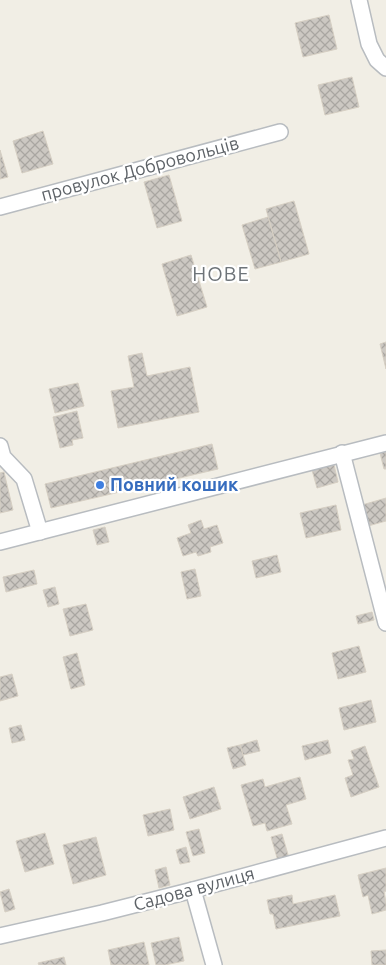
<svg xmlns="http://www.w3.org/2000/svg" width="386" height="965" viewBox="0 0 386 965" font-family="Ubuntu,sans-serif">
  <style>
    .building { fill: url(#building-cross-hatch); stroke: #d6cfc3 }
    .lines { fill: none; stroke-linecap: round; stroke-linejoin: round }
    .minor-casing { stroke: #b8bcc0; stroke-width: 18 }
    .minor { stroke: #fff; stroke-width: 15 }
    .shop-dot { fill: #3f7fe0; stroke: #fff; stroke-width: 2 }
    .labels { text-anchor: middle; stroke-width: 4.5; stroke-linejoin: round; paint-order: stroke }
    .street-label { font-size: 18px; fill: #5d6267; stroke: #fff }
    .shop-label { font-size: 18px; font-weight: bold; fill: #366cbe; stroke: #fff; text-anchor: start }
    .quarter-label { font-size: 20px; letter-spacing: 1px; fill: #6e7479; stroke: #fff }
  </style>
  <defs>
    <pattern id="building-cross-hatch" width="8" height="8" patternUnits="userSpaceOnUse" patternTransform="scale(1.25)"><rect width="8" height="8" fill="#ccc8c2"/><path d="M0 0l8 8M0 8l8-8" fill="none" stroke="#a9a6a1"/></pattern>
  </defs>
  <rect width="100%" height="100%" fill="#f1eee5"/>
  <g class="building">
    <polygon points="329,15 337,49 303,57 295,23"/>
    <polygon points="352,77 359,107 325,115 318,85"/>
    <polygon points="43,131 53,164 22,173 13,141"/>
    <polygon points="0,150 8,177 0,179"/>
    <polygon points="169,175 182,221 157,228 144,182"/>
    <polygon points="294,201 309,254 281,262 266,209"/>
    <polygon points="268,217 281,262 255,269 242,225"/>
    <polygon points="191,255 207,307 177,316 162,264"/>
    <polygon points="386,342 386,369 380,344"/>
    <polygon points="142,353 147,376 190,367 199,412 118,428 111,391 134,387 128,356"/>
    <polygon points="78,383 84,406 55,413 49,389"/>
    <polygon points="77,411 83,438 72,440 73,445 60,448 53,417"/>
    <polygon points="212,444 218,469 51,508 45,484"/>
    <polygon points="386,451 386,469 384,469 380,453"/>
    <polygon points="334,465 338,482 317,488 312,470"/>
    <polygon points="4,472 13,510 0,513 0,473"/>
    <polygon points="386,498 386,521 368,526 362,505"/>
    <polygon points="336,505 341,530 306,538 300,513"/>
    <polygon points="201,520 204,529 217,525 223,543 210,547 211,552 198,556 196,552 183,556 177,538 191,533 188,525"/>
    <polygon points="105,527 109,542 97,545 93,530"/>
    <polygon points="277,555 281,572 256,578 252,561"/>
    <polygon points="195,569 201,596 187,599 181,572"/>
    <polygon points="34,570 37,584 6,592 3,577"/>
    <polygon points="55,587 59,604 48,607 43,590"/>
    <polygon points="86,604 93,630 70,636 63,609"/>
    <polygon points="372,612 374,620 358,624 356,616"/>
    <polygon points="359,646 366,672 338,679 332,653"/>
    <polygon points="77,653 85,685 71,689 63,657"/>
    <polygon points="12,674 18,696 0,701 0,677"/>
    <polygon points="371,700 376,722 344,730 339,708"/>
    <polygon points="21,725 25,740 12,743 9,728"/>
    <polygon points="257,740 260,751 243,755 240,745"/>
    <polygon points="328,740 331,753 305,760 302,746"/>
    <polygon points="240,745 246,765 233,769 227,748"/>
    <polygon points="365,746 379,787 351,797 345,778 353,775 348,760 354,759 351,751"/>
    <polygon points="300,777 306,799 286,805 292,824 267,831 265,823 253,826 241,785 263,779 265,787"/>
    <polygon points="214,787 221,809 190,819 183,797"/>
    <polygon points="170,809 174,830 148,836 143,815"/>
    <polygon points="199,829 205,853 193,856 186,832"/>
    <polygon points="45,833 54,864 25,872 16,841"/>
    <polygon points="282,834 289,858 278,861 271,837"/>
    <polygon points="96,837 106,875 73,884 63,845"/>
    <polygon points="186,847 190,862 180,864 176,850"/>
    <polygon points="166,867 170,885 159,888 155,870"/>
    <polygon points="386,868 386,891 384,892 386,902 386,910 372,914 368,895 363,897 358,875"/>
    <polygon points="9,889 15,909 5,912 0,892"/>
    <polygon points="292,895 293,904 335,895 340,916 276,929 273,914 270,914 267,900"/>
    <polygon points="179,937 184,961 165,965 156,965 151,943"/>
    <polygon points="144,942 149,965 111,965 108,950"/>
    <polygon points="386,950 386,965 372,965 371,951"/>
    <polygon points="64,957 66,965 39,965 38,963"/>
  </g>
  <g class="lines">
    <defs>
      <g id="minor">
        <polyline points="359,0 369,44 377,60 386,68"/>
        <polyline points="0,207 280,132"/>
        <polyline points="0,446 3,457 24,479 40,532"/>
        <polyline points="342,453 386,623"/>
        <polyline points="0,542 386,443"/>
        <polyline points="193,890 214,965"/>
        <polyline points="0,936 102,913 193,890 386,838"/>
      </g>
    </defs>
    <use href="#minor" class="minor-casing"/>
    <use href="#minor" class="minor"/>
  </g>
  <circle class="shop-dot" cx="100" cy="485" r="5"/>
  <g class="labels">
    <g class="street-label">
      <text transform="translate(140 169) rotate(-15)" y="6">провулок Добровольців</text>
      <text transform="translate(194 889) rotate(-15)" y="6">Садова вулиця</text>
    </g>
    <g class="shop-label">
      <text x="110" y="491">Повний кошик</text>
    </g>
    <g class="quarter-label">
      <text x="221" y="281">НОВЕ</text>
    </g>
  </g>
</svg>
